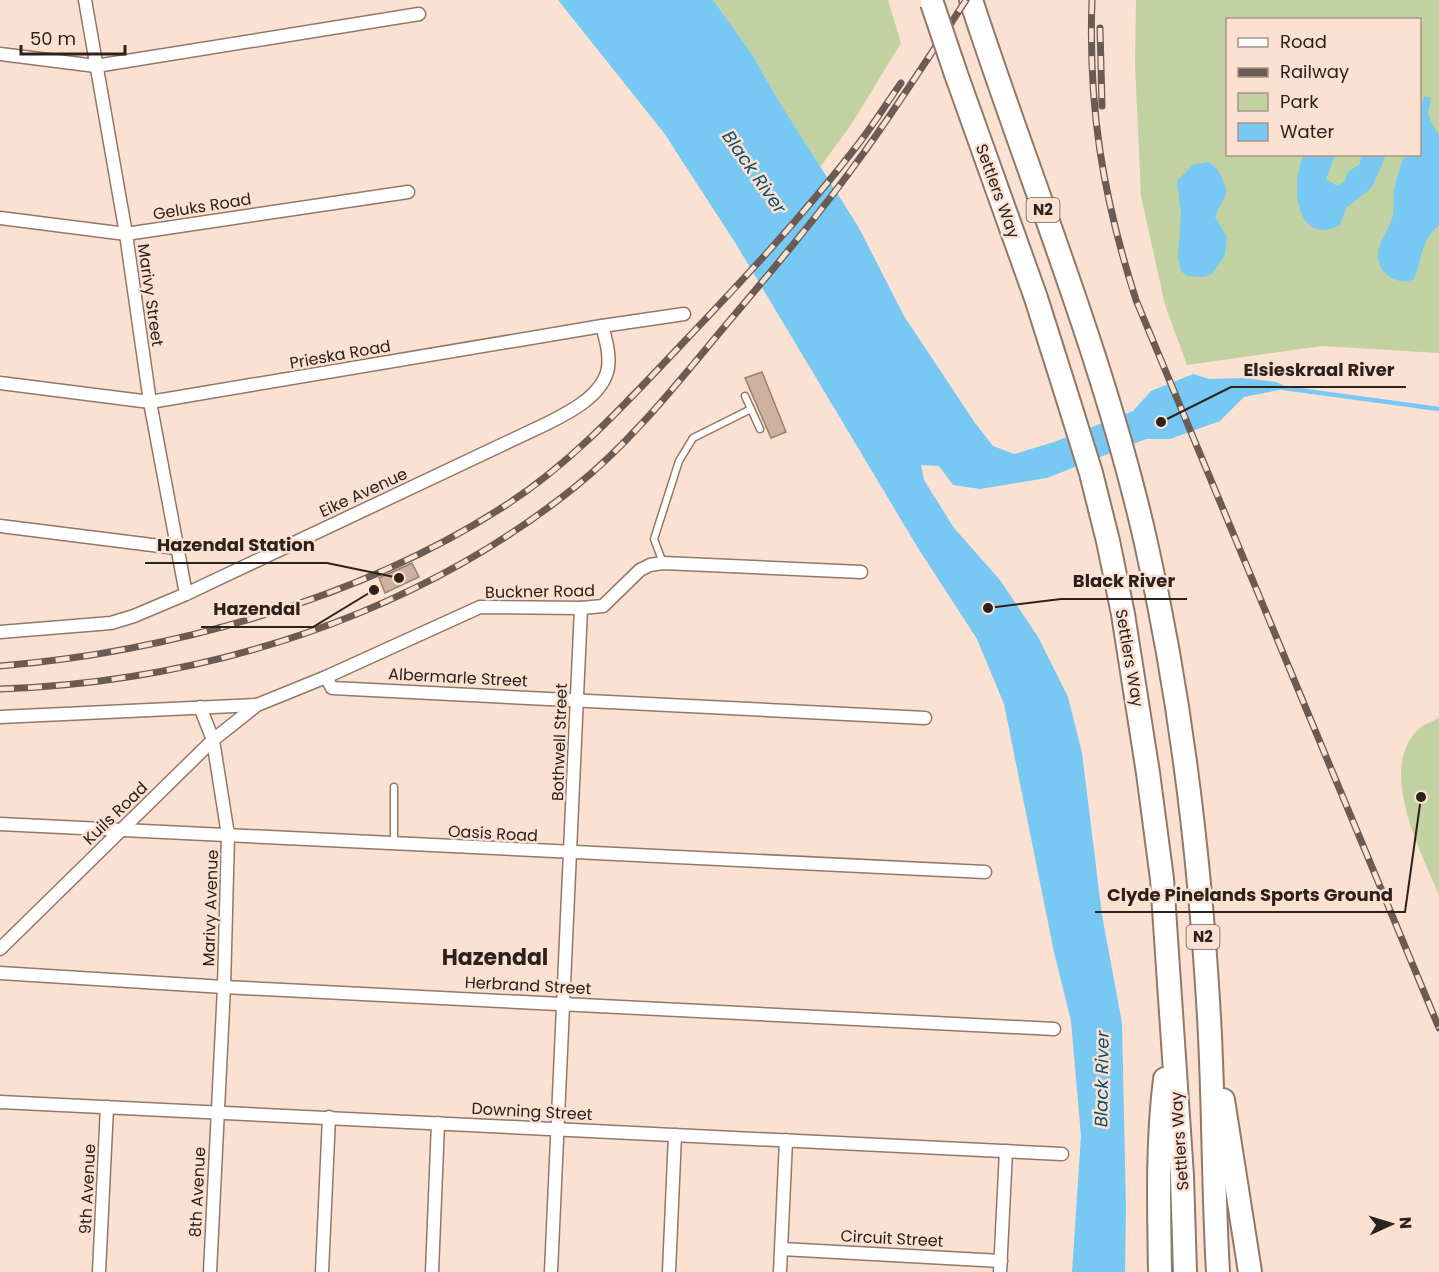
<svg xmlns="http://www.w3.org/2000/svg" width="1439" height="1272" viewBox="0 0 1439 1272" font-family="Poppins,sans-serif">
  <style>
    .green { fill: #c1d1a1; fill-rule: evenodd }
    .water { fill: #77c8f2 }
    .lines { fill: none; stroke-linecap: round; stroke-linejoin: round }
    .stream { stroke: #77c8f2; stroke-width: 4.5 }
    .building { fill: #cfb19f; stroke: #9a7e6d; stroke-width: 1.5 }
    .service-casing { stroke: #937767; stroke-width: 9 }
    .minor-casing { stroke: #937767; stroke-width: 15 }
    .motorway-casing { stroke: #937767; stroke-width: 26 }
    .service { stroke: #fff; stroke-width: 6 }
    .minor { stroke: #fff; stroke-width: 12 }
    .motorway { stroke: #fff; stroke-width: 22 }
    .rail-casing { stroke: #6b5b53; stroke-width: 7 }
    .rail { stroke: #fae1d2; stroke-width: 4.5; stroke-dasharray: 14; stroke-linecap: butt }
    .motorway-bridge-casing { stroke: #937767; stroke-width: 26; stroke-linecap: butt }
    .motorway-bridge { stroke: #fff; stroke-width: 22 }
    .labels { text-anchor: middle; stroke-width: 5; stroke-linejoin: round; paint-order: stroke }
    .shield { fill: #fae1d2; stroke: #6a5b52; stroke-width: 1.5 }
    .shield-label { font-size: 15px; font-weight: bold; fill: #2d211b }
    .street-label { font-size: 16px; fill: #2d211b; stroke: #fae1d2 }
    .water-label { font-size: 18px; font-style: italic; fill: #0b4e6a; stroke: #fae1d2 }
    .district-label { font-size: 22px; font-weight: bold; fill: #2d211b; stroke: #fae1d2 }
    .leader { fill: none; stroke: #2d211b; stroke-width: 2 }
    .callout-dot { fill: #2d211b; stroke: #fae1d2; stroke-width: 2 }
    .callout-label { font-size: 18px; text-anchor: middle; font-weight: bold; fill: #2d211b; stroke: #fae1d2; stroke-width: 5; stroke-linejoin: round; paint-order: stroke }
  </style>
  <rect width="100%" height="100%" fill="#fae1d2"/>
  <g class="green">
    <polygon points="713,0 888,0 901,43 851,125 820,167 775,95 754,57"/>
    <path d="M1136,0H1439V353L1322,346L1187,365L1165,305L1141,196L1135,63ZM1228,20H1420V154H1228Z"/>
    <path d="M1439,718V895C1421,851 1374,765 1422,726C1427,723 1434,721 1439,718Z"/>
  </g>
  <g class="water">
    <polygon points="558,0 713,0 754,57 775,95 859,228 904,316 975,423 993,446 1014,454 1054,442 1133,411 1151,391 1193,374 1210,379 1245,378 1276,382 1289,388 1244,397 1220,421 1170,439 1146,439 1047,478 980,489 953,485 939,466 921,465 924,480 954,528 1000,580 1038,637 1068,697 1082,753 1102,915 1122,1023 1126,1208 1125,1272 1072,1272 1081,1136 1071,1021 1054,952 1004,704 977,639 918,548 736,244 664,133"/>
    <path d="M1425,96L1431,98L1428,113L1431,122L1439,135V225C1419,243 1423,257 1414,279C1398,287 1377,273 1378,254C1379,242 1388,230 1392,219C1395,211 1393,200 1394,191C1396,178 1400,166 1405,155L1420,154V106Z"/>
    <path d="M1304,155H1335L1326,179L1337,186L1344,182L1348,172L1360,164L1361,155H1386L1374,183L1370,189L1346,208L1340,225C1295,248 1290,182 1304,155Z"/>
    <path d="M1208,162C1221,169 1223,180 1227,192L1215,217L1227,237L1225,255L1212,274L1203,277L1187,276L1181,271L1178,257L1181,214L1177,181L1194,164Z"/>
  </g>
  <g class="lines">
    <polyline class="stream" points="1284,388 1439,409"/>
  </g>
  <g class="building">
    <polygon points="762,372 786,432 771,438 745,378"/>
    <polygon points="412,563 419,577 385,593 379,578"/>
  </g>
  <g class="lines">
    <defs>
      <g id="service">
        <polyline points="745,396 760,429"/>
        <polyline points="663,563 654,539 679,461 693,438 751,409"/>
        <polyline points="394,843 394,787"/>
      </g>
      <g id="minor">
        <polyline points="85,0 126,234 150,402 186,594"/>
        <polyline points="0,54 96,66 419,14"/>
        <polyline points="0,218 126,234 408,192"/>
        <polyline points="0,383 150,402 602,326 684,314"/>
        <polyline points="0,526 176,548"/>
        <path d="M0,632L111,623L134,616L186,594L546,424C568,413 603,396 608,368C610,354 606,340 602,326"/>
        <polyline points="326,677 332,688 925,718"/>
        <polyline points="200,707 213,740 228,835 224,987 210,1272"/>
        <polyline points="0,717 257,705 326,677 480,607 581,608 603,606 640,570 650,565 663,563 861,572"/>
        <polyline points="0,824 985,872"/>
        <polyline points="0,949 213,740 257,705"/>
        <polyline points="0,973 224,987 1054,1029"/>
        <polyline points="0,1102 1062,1154"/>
        <polyline points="782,1249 1001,1261"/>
        <polyline points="99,1272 107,1107"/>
        <polyline points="322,1272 329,1117"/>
        <polyline points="432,1272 438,1123"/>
        <polyline points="551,1272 581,608"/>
        <polyline points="669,1272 675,1135"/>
        <polyline points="780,1272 786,1140"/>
        <polyline points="1000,1272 1006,1151"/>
      </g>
      <g id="motorway">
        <path d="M971,0C1030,181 1104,357 1146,543C1181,698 1200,858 1209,1017C1214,1102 1213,1187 1218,1272"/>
        <polyline points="956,74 1036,298 1067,396 1091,473 1108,541 1123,614 1148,773 1162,879 1182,1176 1185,1272"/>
        <polyline points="1223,1100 1250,1272"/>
        <path d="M1160,1272C1159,1208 1157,1143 1165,1079"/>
      </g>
    </defs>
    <use href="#service" class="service-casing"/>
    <use href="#minor" class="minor-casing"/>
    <use href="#motorway" class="motorway-casing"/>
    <use href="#service" class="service"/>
    <use href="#minor" class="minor"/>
    <use href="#motorway" class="motorway"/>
    <defs>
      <g id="rail">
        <path d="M1092,0C1088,108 1103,197 1136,300L1439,1028"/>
        <polyline points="1100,28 1102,106"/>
        <path d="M0,666C169,652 360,599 503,507C572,463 626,403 681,345C742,281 802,217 856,147C872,127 886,104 901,83"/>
        <path d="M0,689C205,682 414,616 575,487C630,443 675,386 720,332C770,273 820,214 865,151C900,102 933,51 966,0"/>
      </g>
    </defs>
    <use href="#rail" class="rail-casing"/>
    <use href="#rail" class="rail"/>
    <defs>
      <polyline id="motorway-bridge" points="932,3 956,74"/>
    </defs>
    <use href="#motorway-bridge" class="motorway-bridge-casing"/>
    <use href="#motorway-bridge" class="motorway-bridge"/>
  </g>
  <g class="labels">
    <g class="shield">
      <rect x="1026.5" y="198" width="33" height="24" rx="4.5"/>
      <rect x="1186.5" y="925" width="33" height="24" rx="4.5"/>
    </g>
    <g class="shield-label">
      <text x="1043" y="215">N2</text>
      <text x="1203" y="942">N2</text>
    </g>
    <g class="street-label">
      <text transform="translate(998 191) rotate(70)" y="6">Settlers Way</text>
      <text transform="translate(202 206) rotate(-9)" y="6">Geluks Road</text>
      <text transform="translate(151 295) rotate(82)" y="6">Marivy Street</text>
      <text transform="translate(340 354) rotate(-10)" y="6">Prieska Road</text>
      <text transform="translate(363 492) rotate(-25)" y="6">Eike Avenue</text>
      <text transform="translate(540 591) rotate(-1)" y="6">Buckner Road</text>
      <text transform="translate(1130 658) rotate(80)" y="6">Settlers Way</text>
      <text transform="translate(458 677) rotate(3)" y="6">Albermarle Street</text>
      <text transform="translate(559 742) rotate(-88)" y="6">Bothwell Street</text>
      <text transform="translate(115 813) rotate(-44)" y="6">Kuils Road</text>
      <text transform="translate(493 833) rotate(3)" y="6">Oasis Road</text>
      <text transform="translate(210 908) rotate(-88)" y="6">Marivy Avenue</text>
      <text transform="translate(528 985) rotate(3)" y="6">Herbrand Street</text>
      <text transform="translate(532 1111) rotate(3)" y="6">Downing Street</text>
      <text transform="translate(1179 1141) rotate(-94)" y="6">Settlers Way</text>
      <text transform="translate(87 1189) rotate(-87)" y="6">9th Avenue</text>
      <text transform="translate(197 1192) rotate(-87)" y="6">8th Avenue</text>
      <text transform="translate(892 1238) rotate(3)" y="6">Circuit Street</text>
    </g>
    <g class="water-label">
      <text transform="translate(754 172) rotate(55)" y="6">Black River</text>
      <text transform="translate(1102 1079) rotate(-89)" y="6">Black River</text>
    </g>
    <g class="district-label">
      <text x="495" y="965">Hazendal</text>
    </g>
  </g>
  <path class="leader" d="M1161 422L1231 387H1406M399 578L327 563H145M988 608L1061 599H1187M374 590L313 627H201M1421 797L1405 912H1095"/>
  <g class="callout-dot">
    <circle cx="1161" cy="422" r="6"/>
    <circle cx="399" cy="578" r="6"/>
    <circle cx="988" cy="608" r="6"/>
    <circle cx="374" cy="590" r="6"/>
    <circle cx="1421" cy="797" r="6"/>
  </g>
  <g class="callout-label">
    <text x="1319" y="376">Elsieskraal River</text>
    <text x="236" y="551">Hazendal Station</text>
    <text x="1124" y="587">Black River</text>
    <text x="257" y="615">Hazendal</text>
    <text x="1250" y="901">Clyde Pinelands Sports Ground</text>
  </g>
  <rect x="1226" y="18" width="195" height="138" fill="#fae1d2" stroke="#a89489" stroke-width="1.5"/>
  <rect x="1238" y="38" width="30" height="9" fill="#ffffff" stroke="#a89489" stroke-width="1.5"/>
  <text x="1280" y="48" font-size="18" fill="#2d211b">Road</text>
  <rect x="1238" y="68" width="30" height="9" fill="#6b5b53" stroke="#a89489" stroke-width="1.5"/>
  <text x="1280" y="78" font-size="18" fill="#2d211b">Railway</text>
  <rect x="1238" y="93" width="30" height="18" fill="#c1d1a1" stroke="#a89489" stroke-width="1.5"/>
  <text x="1280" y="108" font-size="18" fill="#2d211b">Park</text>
  <rect x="1238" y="123" width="30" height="18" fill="#77c8f2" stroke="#a89489" stroke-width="1.5"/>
  <text x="1280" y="138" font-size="18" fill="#2d211b">Water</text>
  <g transform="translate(1391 1224) rotate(86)" stroke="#fae1d2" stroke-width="4.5" paint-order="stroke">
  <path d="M0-4.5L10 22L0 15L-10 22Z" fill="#2d211b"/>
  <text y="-9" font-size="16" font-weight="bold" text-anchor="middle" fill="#2d211b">N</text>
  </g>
  <path d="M21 45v9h104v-9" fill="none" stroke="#2d211b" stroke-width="3"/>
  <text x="30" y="45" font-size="18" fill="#2d211b" stroke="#fae1d2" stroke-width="4.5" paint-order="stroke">50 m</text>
</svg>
